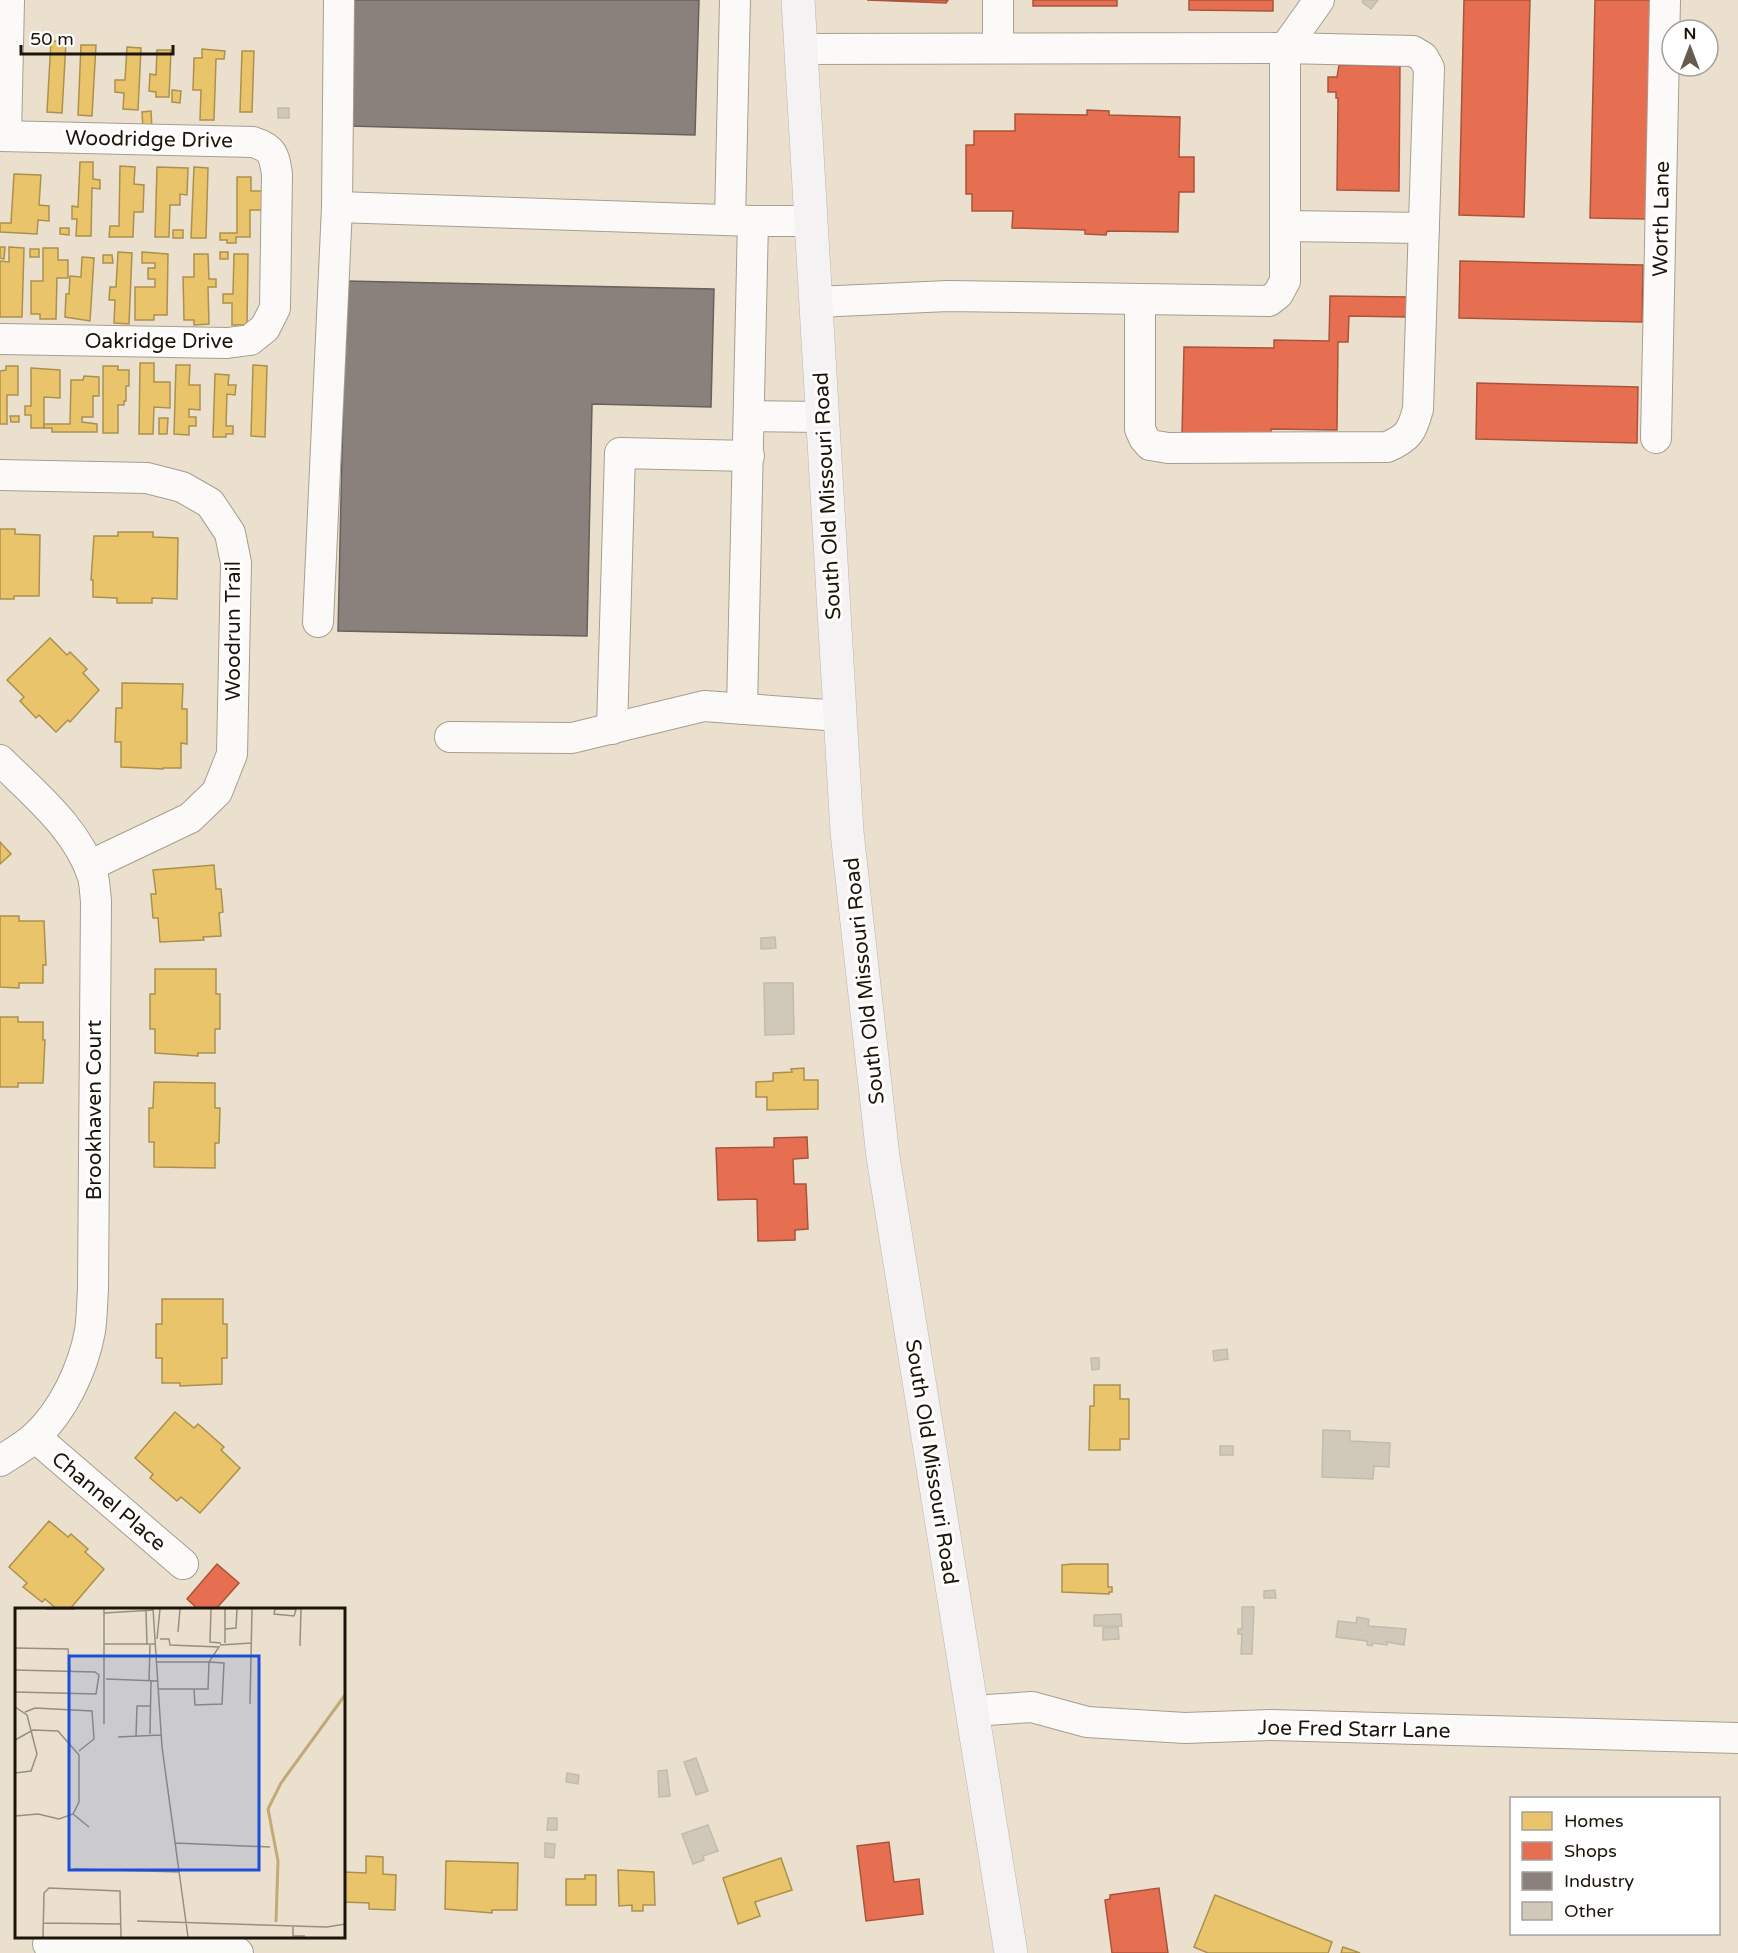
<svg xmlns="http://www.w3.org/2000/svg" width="1738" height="1953" viewBox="0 0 1738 1953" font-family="'Varela Round',sans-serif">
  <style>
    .homes { fill: #e9c46a; stroke: #ac904d; stroke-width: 1.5 }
    .shops { fill: #e76f51; stroke: #aa543b; stroke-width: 1.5 }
    .industry { fill: #8a817c; stroke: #69615a; stroke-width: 1.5 }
    .building { fill: #d0c8b9; stroke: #c3bbad; stroke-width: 1.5 }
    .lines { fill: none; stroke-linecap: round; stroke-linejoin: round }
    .minor-casing { stroke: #a69e90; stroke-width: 32 }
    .major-casing { stroke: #bcb4b3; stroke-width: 34 }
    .minor { stroke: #fcfaf8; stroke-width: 30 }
    .major { stroke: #f5f2f3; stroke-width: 33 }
    .labels { text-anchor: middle; stroke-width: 6; stroke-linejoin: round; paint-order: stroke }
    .street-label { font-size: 21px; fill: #1c1509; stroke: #fff }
    .inset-river { fill: none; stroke: #c2a978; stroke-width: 3 }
    .inset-road { fill: none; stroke: #988f7f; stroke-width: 1.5 }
    .view { fill: #1d4ed8; fill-opacity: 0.15; stroke: #1d4ed8; stroke-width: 3 }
    .inset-edge { fill: none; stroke: #1c1509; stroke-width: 3 }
  </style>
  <rect width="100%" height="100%" fill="#eae0cd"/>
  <g class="homes">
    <polygon points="51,41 66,42 62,113 47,112"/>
    <polygon points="81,45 96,45 92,116 78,115"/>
    <polygon points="127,47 141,48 138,110 123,109 124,93 115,92 115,80 125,80"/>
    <polygon points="202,49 225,51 224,59 216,59 214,120 200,120 201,90 193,90 194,58 202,58"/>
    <polygon points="157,50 171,50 169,97 156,97 156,92 149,91 150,74 156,75"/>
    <polygon points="242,51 254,51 252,112 240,112"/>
    <polygon points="172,90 181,91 180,103 172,102"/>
    <polygon points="151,111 152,129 143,129 142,112"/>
    <polygon points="80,162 93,162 93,179 100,180 100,189 92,188 91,236 76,236 77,219 72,219 72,206 78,207"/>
    <polygon points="120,166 135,167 134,184 144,185 143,212 134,212 133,237 109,237 110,226 119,226"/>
    <polygon points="157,167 188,168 187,195 180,194 180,205 170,205 169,237 155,237"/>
    <polygon points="194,167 208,168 206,238 191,238"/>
    <polygon points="14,174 41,175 39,205 49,206 49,221 38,220 37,234 0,232 0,223 11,223"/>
    <polygon points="237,177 251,177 251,191 263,191 263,210 250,210 250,237 236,237 236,243 227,243 227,240 220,240 220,233 237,233"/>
    <polygon points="60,228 69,228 69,235 60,234"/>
    <rect x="173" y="230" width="10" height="8"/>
    <polygon points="0,247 5,247 4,259 0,258"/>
    <polygon points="9,247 24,248 22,317 0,317 0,261 9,262"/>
    <polygon points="43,248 58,248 58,260 68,260 68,278 57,278 56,319 40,319 40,314 31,314 31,281 43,281"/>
    <rect x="30" y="249" width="9" height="8"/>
    <polygon points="118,252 132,253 129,324 114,323 115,300 109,300 110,287 116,287"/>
    <polygon points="142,252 168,254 167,315 154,315 154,320 135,320 135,287 155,287 155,279 148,279 148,268 155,268 155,263 142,263"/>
    <rect x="220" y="252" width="8" height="7"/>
    <polygon points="194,254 208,254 209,279 216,279 216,287 208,287 209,324 194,325 194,320 184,320 183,277 194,277"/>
    <polygon points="234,254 248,254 247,325 232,325 232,303 223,303 223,294 233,294"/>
    <polygon points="103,255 112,255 113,263 103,263"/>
    <polygon points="82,257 94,258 90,321 65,317 66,294 69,294 70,276 81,277"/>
    <polygon points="140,363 154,363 154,382 170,382 170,408 154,407 153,434 139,434"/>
    <polygon points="176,365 190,365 189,385 200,385 200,410 189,409 189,417 196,417 196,426 189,426 189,435 174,434"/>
    <polygon points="253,365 267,366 265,437 251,436"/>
    <polygon points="6,366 18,366 18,395 7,395 7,424 0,424 0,371 6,370"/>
    <polygon points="103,366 118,366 118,370 129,370 129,386 126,386 126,401 124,401 124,405 118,405 118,433 103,433"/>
    <polygon points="31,368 60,370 60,398 44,397 44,428 31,428 31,415 25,415 25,406 31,406"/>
    <polygon points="215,374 229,375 228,385 236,385 235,395 227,394 226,426 233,426 233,434 226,434 226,437 213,437"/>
    <polygon points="84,376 99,377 99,396 93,396 93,417 82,417 82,422 97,424 97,432 52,432 52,428 44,428 44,424 70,424 71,380 83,380"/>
    <polygon points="10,416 19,416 19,422 11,422"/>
    <polygon points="159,418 168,418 167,434 159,434"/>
    <polygon points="0,529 15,529 15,534 40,535 39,596 14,596 14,599 0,599"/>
    <polygon points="118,532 153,532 153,537 178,538 177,599 152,598 152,603 117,603 117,598 93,597 93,580 91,580 94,536 118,536"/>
    <polygon points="50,638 67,655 70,652 87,669 83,673 99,690 70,722 68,720 56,732 39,715 36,718 20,701 24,697 7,680"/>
    <polygon points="122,683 183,684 182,709 187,709 187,744 181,743 181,768 163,768 163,769 121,767 121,742 115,742 116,708 122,708"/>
    <polygon points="0,842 11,854 0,864"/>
    <polygon points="214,865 216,889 221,889 223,912 219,913 221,936 203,937 204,940 160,942 158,918 153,918 151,894 156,894 153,870"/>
    <polygon points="0,916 19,916 19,921 44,921 46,965 43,965 43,983 19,983 19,988 0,987"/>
    <polygon points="155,969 216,969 216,994 220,994 220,1029 215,1029 215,1053 198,1053 198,1056 155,1053 155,1029 150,1029 150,994 155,994"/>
    <polygon points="0,1017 18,1017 18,1022 43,1022 43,1040 45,1040 43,1083 18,1083 18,1087 0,1087"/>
    <polygon points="804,1068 804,1080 818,1080 818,1109 767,1110 767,1097 756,1097 756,1082 773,1081 773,1073 792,1072 791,1069"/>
    <polygon points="154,1082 215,1083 215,1108 220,1108 219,1143 215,1143 215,1168 154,1167 154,1142 149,1142 149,1108 153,1108"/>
    <polygon points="162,1299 223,1299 223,1324 227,1324 227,1358 222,1358 222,1384 180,1386 180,1383 162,1383 162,1358 156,1358 156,1324 162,1324"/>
    <polygon points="1094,1385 1120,1385 1120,1399 1129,1399 1129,1439 1120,1439 1120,1450 1089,1450 1090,1406 1094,1406"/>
    <polygon points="175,1412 194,1428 198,1424 224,1447 221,1450 240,1468 200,1513 181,1497 177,1501 150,1478 153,1474 135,1458"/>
    <polygon points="49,1521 68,1537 71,1534 88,1549 85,1552 104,1569 69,1610 58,1610 45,1599 42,1602 23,1587 27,1583 9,1567"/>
    <polygon points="1072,1564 1108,1564 1108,1587 1112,1587 1112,1592 1109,1592 1109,1594 1062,1592 1062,1565"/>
    <polygon points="366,1856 383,1857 383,1874 396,1875 395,1910 369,1909 369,1903 344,1902 344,1872 366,1873"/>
    <polygon points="781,1858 792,1890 755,1902 760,1916 738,1924 723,1878"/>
    <polygon points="446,1861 518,1863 517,1910 492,1910 492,1913 445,1909"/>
    <polygon points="618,1870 654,1872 655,1905 643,1905 643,1911 632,1911 632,1905 619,1906"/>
    <polygon points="585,1875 596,1875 596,1905 566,1905 566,1879 585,1879"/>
    <polygon points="1215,1895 1332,1942 1328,1953 1208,1953 1194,1947"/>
    <polygon points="1343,1947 1360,1953 1341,1953"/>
  </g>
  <g class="shops">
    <polygon points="867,0 948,0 946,3"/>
    <rect x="1033" y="0" width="84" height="6"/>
    <polygon points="1189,0 1273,0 1273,11 1189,10"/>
    <polygon points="1464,0 1530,0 1524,217 1459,215"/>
    <polygon points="1595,0 1651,0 1646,219 1590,218"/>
    <polygon points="1339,65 1400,66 1399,191 1337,190 1338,98 1336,98 1336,92 1328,92 1328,77 1337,77"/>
    <polygon points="1087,110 1109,111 1109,115 1180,117 1179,157 1194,157 1194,192 1179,192 1178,232 1107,231 1106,235 1085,234 1085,230 1012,228 1013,211 972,211 972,194 966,194 966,145 974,145 974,131 1015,131 1015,114 1087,115"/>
    <polygon points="1460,261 1643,265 1642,322 1459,318"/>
    <polygon points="1330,296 1409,297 1408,317 1349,316 1348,342 1338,342 1337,430 1271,429 1271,436 1182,434 1184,347 1274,348 1274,340 1329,341"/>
    <polygon points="1477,383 1638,387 1637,443 1476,439"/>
    <polygon points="807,1137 808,1158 793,1159 794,1184 806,1184 808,1229 795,1230 795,1240 758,1241 757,1199 718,1200 716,1148 774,1147 774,1138"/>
    <polygon points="217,1564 239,1583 215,1610 199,1610 187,1599"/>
    <polygon points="889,1842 894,1882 919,1879 923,1914 866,1921 857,1846"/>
    <polygon points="1159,1888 1168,1953 1112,1953 1105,1900 1110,1899 1110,1895"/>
  </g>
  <g class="industry">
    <polygon points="352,0 699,0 695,135 349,126"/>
    <polygon points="346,281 714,289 711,407 592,404 587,636 338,631"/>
  </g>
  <g class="building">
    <polygon points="1363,0 1378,0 1371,9 1362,2"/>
    <rect x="278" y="108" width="11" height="10"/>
    <polygon points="775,937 776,948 761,949 761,938"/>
    <polygon points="764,983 793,983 794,1034 765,1035"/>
    <polygon points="1227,1349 1228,1359 1214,1361 1213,1351"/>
    <polygon points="1091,1358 1099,1358 1099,1369 1092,1370"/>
    <polygon points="1323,1430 1350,1431 1350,1441 1390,1443 1389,1467 1374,1466 1373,1479 1322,1477"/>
    <rect x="1220" y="1446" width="13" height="9"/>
    <polygon points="1275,1590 1276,1598 1264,1598 1264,1591"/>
    <polygon points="1242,1607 1254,1607 1252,1654 1241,1654 1242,1634 1238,1634 1238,1629 1242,1629"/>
    <polygon points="1121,1614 1122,1626 1094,1626 1094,1615"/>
    <polygon points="1357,1617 1369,1619 1368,1626 1406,1629 1404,1645 1387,1642 1387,1645 1373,1643 1372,1646 1367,1645 1367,1641 1336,1637 1338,1621 1356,1623"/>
    <polygon points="1118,1627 1119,1639 1103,1640 1103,1628"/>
    <polygon points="696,1758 708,1791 696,1795 684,1762"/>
    <polygon points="667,1770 670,1796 659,1797 658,1771"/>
    <polygon points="567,1773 579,1775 578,1784 566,1782"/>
    <polygon points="548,1818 557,1818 557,1830 547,1830"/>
    <polygon points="708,1825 718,1851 703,1856 704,1860 693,1864 682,1834"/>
    <polygon points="545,1843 555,1844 554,1858 545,1857"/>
  </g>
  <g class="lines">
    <defs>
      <g id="minor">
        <polyline points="998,48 998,0"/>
        <polyline points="801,49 1285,48 1319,0"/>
        <path d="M0,136L253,142C273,148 274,155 277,174L275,308L265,328L250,340L227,343L0,339"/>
        <polyline points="6,136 9,0"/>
        <polyline points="337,207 753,221 811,221"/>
        <polyline points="730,220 735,0"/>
        <polyline points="1285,226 1424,228"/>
        <path d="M816,302L948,296L1269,301L1278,294L1285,281V48L1413,51L1423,57L1429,68L1418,409C1412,432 1408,438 1387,447L1168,448L1150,445L1144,438L1140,429V299"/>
        <polyline points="749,416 822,417"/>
        <polyline points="1656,438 1665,0"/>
        <polyline points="0,475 147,478 182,487 210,503 230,533 236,563 232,754 217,792 190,818 89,866"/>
        <polyline points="318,622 337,207 339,0"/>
        <polyline points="742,709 753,221"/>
        <polyline points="612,729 620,453 749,456"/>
        <polyline points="450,737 572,738 704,706 840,716"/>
        <path d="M0,760C34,794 78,829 93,877C95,885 95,893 96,901L93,1289C92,1303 92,1318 90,1331C83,1369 63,1411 35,1437C25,1446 11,1454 0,1461"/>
        <polyline points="35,1437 183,1564"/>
        <polyline points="972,1711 1032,1707 1087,1722 1185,1728 1271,1725 1738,1738"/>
        <polyline points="48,1944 238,1953"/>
      </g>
      <polyline id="major" points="798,0 847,832 883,1157 1011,1953"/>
    </defs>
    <use href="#minor" class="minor-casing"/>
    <use href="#major" class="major-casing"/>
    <use href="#minor" class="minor"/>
    <use href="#major" class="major"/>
  </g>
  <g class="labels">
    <g class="street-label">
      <text transform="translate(149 139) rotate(1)" y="7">Woodridge Drive</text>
      <text transform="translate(1661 219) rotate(-89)" y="7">Worth Lane</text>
      <text x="159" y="348">Oakridge Drive</text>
      <text transform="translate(827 496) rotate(-93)" y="7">South Old Missouri Road</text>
      <text transform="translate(233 631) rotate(-90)" y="7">Woodrun Trail</text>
      <text transform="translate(864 981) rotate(-96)" y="7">South Old Missouri Road</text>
      <text transform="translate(94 1110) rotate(-90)" y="7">Brookhaven Court</text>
      <text transform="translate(932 1462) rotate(81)" y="7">South Old Missouri Road</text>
      <text transform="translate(109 1501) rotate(40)" y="7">Channel Place</text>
      <text transform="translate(1354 1729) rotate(1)" y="7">Joe Fred Starr Lane</text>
    </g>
  </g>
  <g transform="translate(15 1608)">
    <rect width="330" height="330" fill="#eae0cd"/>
    <path class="inset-river" d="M261,314L263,253L253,201L266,175L330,87"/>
    <path class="inset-road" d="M31,1H60M138,1L147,139L173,329M196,1L195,34L206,35M279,1L281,2L279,8L259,6L260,1H279M131,2L132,37M89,5L139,2M210,21L221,20L222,1M163,24L165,1M142,31L145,1M210,35V1M89,36H141M205,37L236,35M285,38L286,1M0,40L53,41L55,63M142,54H194L204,39L155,37L154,31H145M0,62L80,64L84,67L81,86L0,84M91,71L143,73M134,72L135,37M143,81H193L194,54L209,55L207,96L180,97L179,81M235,96L237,1M0,99L12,107L22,146L16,163L0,165M10,104L20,100L77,103L79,131L64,143M89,116V1M135,126L136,73M121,128L122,98H136M103,129L146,127M0,132L18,122L43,123L64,147V194L58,206L44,211L23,206L0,208M58,206L74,219M160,235L255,239M59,261L165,264M122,313L312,319L330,316M28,315L106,316M278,318V328H290M28,329L29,285L34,280L105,283L106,329"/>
    <path class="view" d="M54,48H244V262H54Z"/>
    <rect width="330" height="330" class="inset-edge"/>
  </g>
  <rect x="1510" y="1797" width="210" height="138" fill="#ffffff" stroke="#a4a19d" stroke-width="1.5"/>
  <rect x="1522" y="1812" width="30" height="18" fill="#e9c46a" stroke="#a4a19d" stroke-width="1.5"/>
  <text x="1564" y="1827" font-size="18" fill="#1c1509">Homes</text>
  <rect x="1522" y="1842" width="30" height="18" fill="#e76f51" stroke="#a4a19d" stroke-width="1.5"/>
  <text x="1564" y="1857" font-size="18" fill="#1c1509">Shops</text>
  <rect x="1522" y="1872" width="30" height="18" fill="#8a817c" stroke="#a4a19d" stroke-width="1.5"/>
  <text x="1564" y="1887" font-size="18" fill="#1c1509">Industry</text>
  <rect x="1522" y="1902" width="30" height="18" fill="#d0c8b9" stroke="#a4a19d" stroke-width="1.5"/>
  <text x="1564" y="1917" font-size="18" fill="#1c1509">Other</text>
  <g transform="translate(1690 48)"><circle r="28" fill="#ffffff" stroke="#a4a19d" stroke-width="1.5"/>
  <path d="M0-4.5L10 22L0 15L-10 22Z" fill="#645c4e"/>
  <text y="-9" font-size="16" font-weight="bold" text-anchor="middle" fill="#1c1509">N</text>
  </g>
  <path d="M21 45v9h152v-9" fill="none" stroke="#1c1509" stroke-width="3"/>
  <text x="30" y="45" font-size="18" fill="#1c1509" stroke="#ffffff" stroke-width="4.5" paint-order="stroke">50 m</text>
</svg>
